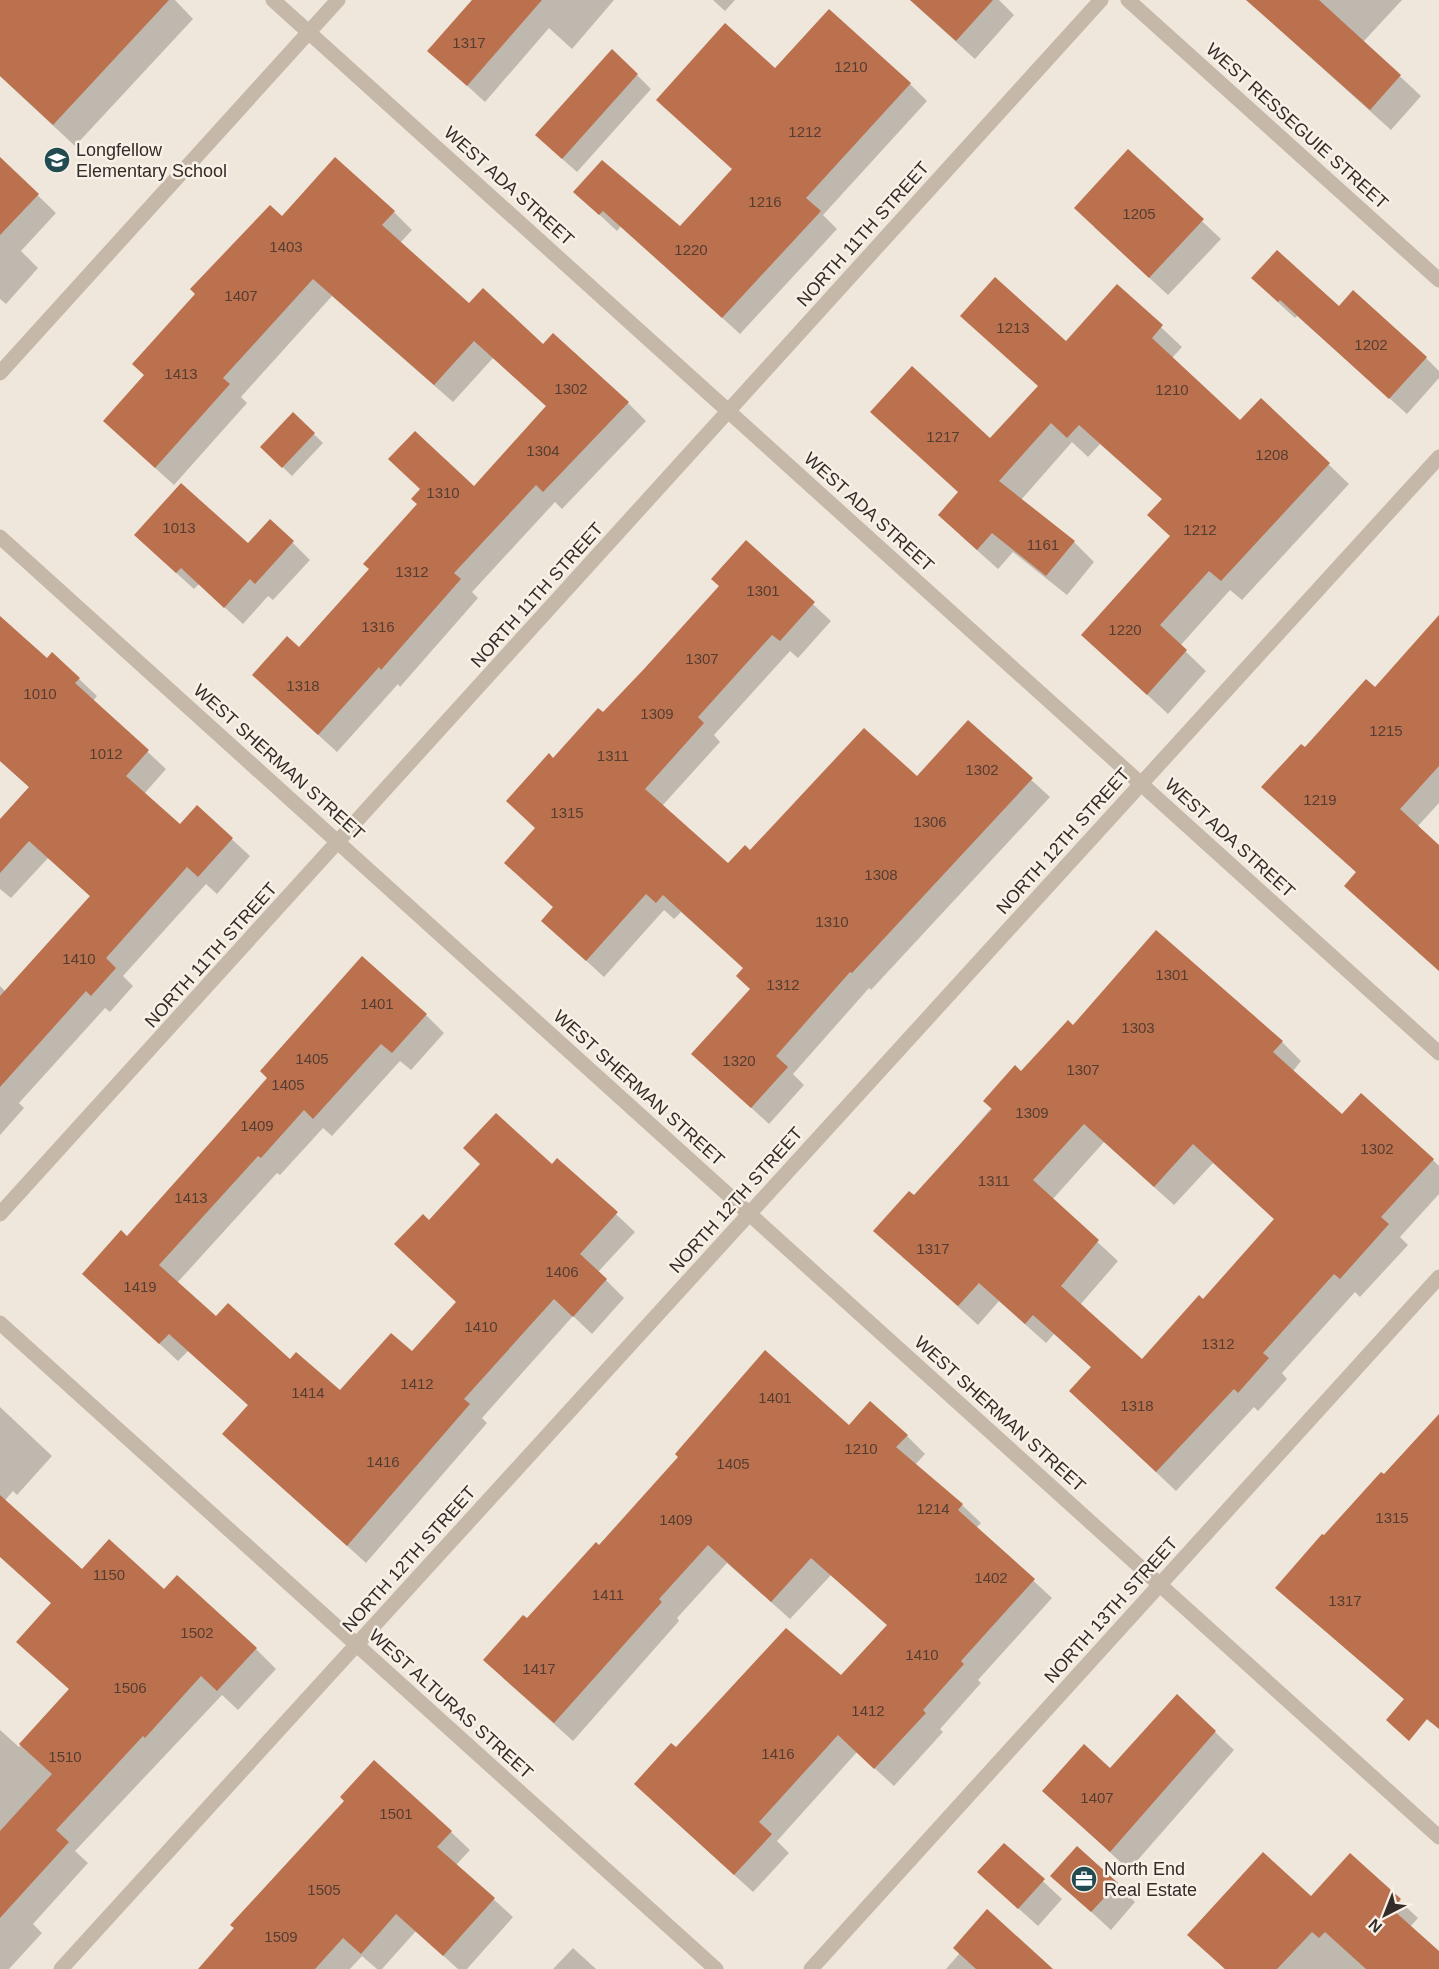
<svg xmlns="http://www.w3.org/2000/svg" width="1439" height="1969" viewBox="0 0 1439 1969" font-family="Arial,sans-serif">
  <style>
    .shadow { fill: #0003; fill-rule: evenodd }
    .building { fill: #bb714e; fill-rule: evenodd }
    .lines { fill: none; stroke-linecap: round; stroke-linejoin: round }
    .minor { stroke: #c6b8a8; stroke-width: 15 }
    .labels { text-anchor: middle; stroke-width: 5; stroke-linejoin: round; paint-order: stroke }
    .number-label { font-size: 15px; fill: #563d32 }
    .street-label { font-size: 18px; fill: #342c28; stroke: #f7f1e7 }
    .poi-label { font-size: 18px; fill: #342c28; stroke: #f7f1e7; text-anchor: start }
  </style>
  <rect width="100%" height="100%" fill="#efe7db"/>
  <g class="shadow">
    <polygon points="0,0 175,0 193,19 75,146 0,76"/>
    <polygon points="474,0 614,0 572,49 549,28 485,102 429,51"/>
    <polygon points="713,0 735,0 725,11"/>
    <polygon points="910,0 999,0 1014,15 975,59"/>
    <polygon points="1247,0 1402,0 1363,42 1421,96 1391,130"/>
    <polygon points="776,70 910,84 927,101 823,215 837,229 740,334 621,226 617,231 575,192 680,228 733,169 658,100"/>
    <polygon points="637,75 651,89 577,172 551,149"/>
    <polygon points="1128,152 1221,239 1168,295 1094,227"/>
    <polygon points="0,159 56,213 21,251 38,268 6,304 0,299"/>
    <polygon points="394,212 412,230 400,243 469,305 543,346 628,403 646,421 562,509 555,502 472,592 478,598 400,687 398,684 337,752 272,693 299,649 371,569 474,488 547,407 493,358 453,402 332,296 241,397 247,403 174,485 123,439 282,218"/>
    <polygon points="1117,286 1182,347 1172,358 1240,422 1261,400 1349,484 1242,600 1230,590 1180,646 1206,671 1168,714 1083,635 1171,537 1163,500 1100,444 1088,457 1072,442 1021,500 1074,542 1094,562 1067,595 1013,552 998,569 960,535 959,493 990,441 1039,387 1066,343"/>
    <polygon points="1270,295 1339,308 1426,358 1439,371 1439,378 1407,414 1297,316 1295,318"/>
    <polygon points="293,414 323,443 292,476 262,447"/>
    <polygon points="271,521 310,560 273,600 268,596 243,624 199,584 194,589 153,552 248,545"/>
    <polygon points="746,542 831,621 798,658 790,651 714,735 720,742 662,806 728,865 750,852 918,778 968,722 1050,797 871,990 869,988 793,1074 804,1085 769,1124 693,1054 751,990 745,969 681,912 674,919 664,910 604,977 543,921 554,908 506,863 537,829 553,760 603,715 720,587"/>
    <polygon points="0,618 47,660 79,679 97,696 93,701 166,769 144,794 180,826 197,807 250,856 217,894 206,884 123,976 133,986 110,1012 105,1008 19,1103 24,1108 0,1135 0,986 6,992 91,897 48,858 11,898 0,889 0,822 30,788 0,761"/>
    <polygon points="1439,618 1439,803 1417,827 1439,847 1439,971 1363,903 1357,873 1281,805 1305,749 1375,689"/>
    <polygon points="426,1015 444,1033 411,1070 400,1061 332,1136 323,1128 280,1175 277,1173 177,1283 216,1318 340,1392 412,1353 458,1303 429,1223 552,1166 558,1160 635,1232 598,1272 624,1298 592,1334 573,1316 482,1418 487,1423 366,1563 224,1434 249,1406 188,1351 178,1361 84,1274 127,1238 226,1127"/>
    <path d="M1073,1027L1282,1042L1301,1061L1293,1071L1342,1116L1433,1160L1439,1166V1194L1400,1237L1408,1245L1360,1297L1355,1292L1282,1373L1287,1379L1258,1411L1254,1407L1176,1491L1090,1410L1092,1368L1054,1334L1046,1343L999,1301L978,1325L875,1231L914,1197L1022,1073ZM1104,1142L1174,1205L1213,1163L1275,1220L1203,1301L1142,1361L1080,1305L1118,1261L1052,1200Z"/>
    <polygon points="0,1407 52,1456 17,1495 13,1491 0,1506"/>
    <polygon points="1439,1416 1439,1714 1431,1723 1277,1588"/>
    <polygon points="849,1427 907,1436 925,1454 915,1465 962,1505 981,1523 976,1528 1052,1598 978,1680 981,1683 940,1729 943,1732 894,1786 857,1752 777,1841 789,1853 753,1892 654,1802 676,1749 841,1677 888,1626 831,1575 790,1619 727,1563 677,1618 679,1621 573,1741 503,1678 527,1620 599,1547"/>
    <polygon points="3,1558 82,1571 164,1591 256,1649 276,1669 238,1710 222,1695 75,1851 88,1863 33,1924 42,1933 9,1969 0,1969 0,1730 19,1747 70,1690 18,1642 53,1605"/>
    <polygon points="1215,1732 1234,1750 1129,1870 1044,1791"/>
    <polygon points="451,1832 470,1850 456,1865 513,1917 467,1969 458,1969 416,1931 382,1969 377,1969 362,1956 350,1969 200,1969"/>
    <polygon points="1004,1845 1062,1899 1038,1926 998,1890"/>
    <polygon points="1350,1855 1418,1918 1410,1927 1439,1953 1439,1969 1225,1969 1189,1935 1311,1898"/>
    <polygon points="1052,1876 1117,1884 1135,1902 1111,1930"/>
    <polygon points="573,1948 596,1969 553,1969"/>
    <polygon points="960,1953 1051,1969 946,1969"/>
  </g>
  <g class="building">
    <polygon points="0,0 169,0 53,125 0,76"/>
    <polygon points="472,0 542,0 467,86 427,51"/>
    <polygon points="910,0 993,0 956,41"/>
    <polygon points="1246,0 1319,0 1401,75 1370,110"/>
    <polygon points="829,9 911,83 806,198 821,211 722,318 603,211 599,215 573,192 602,160 680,226 732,169 656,100 725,23 775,68"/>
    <polygon points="612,49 638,74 562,159 535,135"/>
    <polygon points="1128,149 1204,219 1149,278 1074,208"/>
    <polygon points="0,157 39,194 0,235"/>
    <polygon points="335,157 395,211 382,225 469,303 483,288 543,344 553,333 629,402 543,492 536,485 454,573 461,579 381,670 379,667 318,735 252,675 287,636 299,647 369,569 363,564 417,504 411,499 420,489 388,459 415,431 474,486 546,406 474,341 434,385 313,279 223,378 230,384 155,468 103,421 144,375 132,364 195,294 190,289 270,205 282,216"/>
    <polygon points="1277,250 1339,306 1353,290 1427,357 1389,399 1280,300 1278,302 1251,278"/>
    <polygon points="995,277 1066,341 1117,284 1163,325 1152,338 1240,420 1261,398 1330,463 1221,581 1209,571 1160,625 1187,650 1147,695 1081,635 1170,536 1147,515 1162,499 1079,425 1067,438 1051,423 999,481 1075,541 1046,576 992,533 977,550 938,515 958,492 870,412 912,366 990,438 1038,386 960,316"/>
    <polygon points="293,412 315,433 282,468 260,447"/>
    <polygon points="181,483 248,543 270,519 294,541 255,584 250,579 224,608 181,568 176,573 134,535"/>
    <polygon points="746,540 815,602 780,641 772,635 698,717 704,723 645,789 728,863 745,845 750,850 864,728 917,776 968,720 1033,778 852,973 850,972 776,1056 788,1067 751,1108 691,1054 750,989 736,976 743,968 663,895 656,903 646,894 586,961 541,921 553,907 504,863 535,828 506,801 549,753 553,758 598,708 603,712 644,669 719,586 711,579"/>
    <polygon points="1439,615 1439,766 1400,809 1439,845 1439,971 1344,886 1356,872 1261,787 1301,744 1305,747 1366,679 1375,687"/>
    <polygon points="0,616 47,658 52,652 80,678 75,683 149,750 126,776 180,824 197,805 233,838 198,877 187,867 106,958 116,968 91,996 86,991 0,1087 0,996 90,896 29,841 0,873 0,819 29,787 0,761"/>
    <path d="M1156,930L1283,1041L1273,1052L1342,1114L1361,1093L1434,1159L1381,1217L1389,1224L1340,1279L1334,1274L1263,1353L1269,1358L1238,1393L1234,1389L1156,1472L1069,1391L1091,1367L1033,1315L1025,1324L979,1283L958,1306L873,1231L909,1191L914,1195L992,1109L983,1101L1015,1065L1021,1071L1068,1020L1073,1025ZM1084,1124L1154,1187L1193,1144L1274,1219L1203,1299L1199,1295L1142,1359L1061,1286L1099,1240L1033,1180Z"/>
    <polygon points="362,956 427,1014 392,1053 381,1044 313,1119 304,1110 261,1158 258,1156 159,1265 216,1316 228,1303 290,1359 296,1352 340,1390 391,1333 412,1351 456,1302 394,1244 423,1214 429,1220 480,1164 463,1148 496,1113 552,1164 557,1158 618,1212 580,1254 607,1279 573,1317 554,1299 464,1399 470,1404 347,1546 222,1434 248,1405 169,1334 159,1344 82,1274 121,1230 127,1236 225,1126 267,1078 260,1071"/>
    <polygon points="765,1350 849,1425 870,1401 908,1435 896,1447 963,1504 958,1510 1035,1579 961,1661 964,1664 923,1710 926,1713 874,1769 838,1735 759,1822 772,1834 734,1875 634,1784 671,1743 676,1747 786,1628 841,1675 887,1625 811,1558 771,1602 708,1545 659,1599 662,1602 554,1723 483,1660 523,1615 527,1618 596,1542 599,1545 678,1457 675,1454"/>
    <polygon points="1439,1414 1439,1729 1427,1719 1409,1741 1386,1720 1404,1699 1275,1588 1322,1534 1324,1535 1381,1472 1384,1474"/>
    <polygon points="0,1495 82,1569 109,1539 164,1589 177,1575 257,1648 217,1691 201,1676 145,1738 143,1736 56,1830 69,1842 0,1918 0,1831 52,1774 19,1744 69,1689 16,1642 51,1603 0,1557"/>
    <polygon points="1177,1694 1216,1731 1110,1852 1042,1791 1084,1744 1110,1768"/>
    <polygon points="374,1760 452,1831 437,1847 495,1898 443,1956 396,1914 361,1954 343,1938 315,1969 198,1969 234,1928 230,1925 344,1801 340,1797"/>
    <polygon points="1004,1843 1045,1879 1018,1909 977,1872"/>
    <polygon points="1077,1846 1118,1883 1091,1912 1050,1876"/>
    <polygon points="1263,1852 1311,1896 1350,1853 1401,1899 1392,1909 1439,1951 1439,1969 1366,1969 1325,1932 1319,1938 1312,1932 1277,1969 1225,1969 1187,1935"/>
    <polygon points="987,1909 1053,1969 976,1969 953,1948"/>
  </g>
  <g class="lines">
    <g class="minor">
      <polyline points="273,0 1439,1053"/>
      <polyline points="1128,0 1439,280"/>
      <polyline points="0,373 338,0"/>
      <polyline points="0,537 1439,1837"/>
      <polyline points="0,1214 1101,0"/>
      <polyline points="0,1323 716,1969"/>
      <polyline points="61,1969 1439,457"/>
      <polyline points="811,1969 1439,1277"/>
    </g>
  </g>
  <defs>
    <symbol id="school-disc" viewBox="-11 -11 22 22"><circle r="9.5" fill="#214a51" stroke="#f7f1e7"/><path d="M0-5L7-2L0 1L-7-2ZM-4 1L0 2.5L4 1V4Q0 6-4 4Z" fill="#fff"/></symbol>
    <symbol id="office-disc" viewBox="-11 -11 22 22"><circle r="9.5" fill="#214a51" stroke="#f7f1e7"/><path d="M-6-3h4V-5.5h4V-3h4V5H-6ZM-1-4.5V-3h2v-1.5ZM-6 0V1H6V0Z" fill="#fff"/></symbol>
  </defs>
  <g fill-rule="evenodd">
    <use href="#school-disc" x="42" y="145" width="30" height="30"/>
    <use href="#office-disc" x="1069" y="1864" width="30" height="30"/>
  </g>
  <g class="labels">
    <g class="number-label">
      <text x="469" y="48">1317</text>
      <text x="851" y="72">1210</text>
      <text x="805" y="137">1212</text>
      <text x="765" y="207">1216</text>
      <text x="1139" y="219">1205</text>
      <text x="286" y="252">1403</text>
      <text x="691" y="255">1220</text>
      <text x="241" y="301">1407</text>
      <text x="1013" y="333">1213</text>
      <text x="1371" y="350">1202</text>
      <text x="181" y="379">1413</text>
      <text x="571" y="394">1302</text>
      <text x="1172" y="395">1210</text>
      <text x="943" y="442">1217</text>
      <text x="543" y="456">1304</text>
      <text x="1272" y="460">1208</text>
      <text x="443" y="498">1310</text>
      <text x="179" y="533">1013</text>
      <text x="1200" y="535">1212</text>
      <text x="1043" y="550">1161</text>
      <text x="412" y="577">1312</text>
      <text x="763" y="596">1301</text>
      <text x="378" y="632">1316</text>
      <text x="1125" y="635">1220</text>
      <text x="702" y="664">1307</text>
      <text x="303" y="691">1318</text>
      <text x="40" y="699">1010</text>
      <text x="657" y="719">1309</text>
      <text x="1386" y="736">1215</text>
      <text x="106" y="759">1012</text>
      <text x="613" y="761">1311</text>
      <text x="982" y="775">1302</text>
      <text x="1320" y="805">1219</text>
      <text x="567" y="818">1315</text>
      <text x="930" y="827">1306</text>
      <text x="881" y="880">1308</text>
      <text x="832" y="927">1310</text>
      <text x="79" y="964">1410</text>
      <text x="1172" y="980">1301</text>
      <text x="783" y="990">1312</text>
      <text x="377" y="1009">1401</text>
      <text x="1138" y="1033">1303</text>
      <text x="312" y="1064">1405</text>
      <text x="739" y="1066">1320</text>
      <text x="1083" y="1075">1307</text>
      <text x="288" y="1090">1405</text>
      <text x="1032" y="1118">1309</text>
      <text x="257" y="1131">1409</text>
      <text x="1377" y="1154">1302</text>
      <text x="994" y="1186">1311</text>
      <text x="191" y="1203">1413</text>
      <text x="933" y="1254">1317</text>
      <text x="562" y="1277">1406</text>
      <text x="140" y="1292">1419</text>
      <text x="481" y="1332">1410</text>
      <text x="1218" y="1349">1312</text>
      <text x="417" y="1389">1412</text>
      <text x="308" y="1398">1414</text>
      <text x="775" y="1403">1401</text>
      <text x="1137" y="1411">1318</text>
      <text x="861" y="1454">1210</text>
      <text x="383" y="1467">1416</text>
      <text x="733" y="1469">1405</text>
      <text x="933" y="1514">1214</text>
      <text x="1392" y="1523">1315</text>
      <text x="676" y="1525">1409</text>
      <text x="109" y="1580">1150</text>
      <text x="991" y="1583">1402</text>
      <text x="608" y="1600">1411</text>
      <text x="1345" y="1606">1317</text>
      <text x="197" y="1638">1502</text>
      <text x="922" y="1660">1410</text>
      <text x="539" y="1674">1417</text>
      <text x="130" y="1693">1506</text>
      <text x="868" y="1716">1412</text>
      <text x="778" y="1759">1416</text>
      <text x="65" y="1762">1510</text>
      <text x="1097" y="1803">1407</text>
      <text x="396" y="1819">1501</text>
      <text x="324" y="1895">1505</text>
      <text x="281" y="1942">1509</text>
    </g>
    <g class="street-label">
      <text transform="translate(1297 126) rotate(42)" y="6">WEST RESSEGUIE STREET</text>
      <text transform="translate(509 186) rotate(42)" y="6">WEST ADA STREET</text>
      <text transform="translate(863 234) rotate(-48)" y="6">NORTH 11TH STREET</text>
      <text transform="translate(869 512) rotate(42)" y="6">WEST ADA STREET</text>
      <text transform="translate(537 595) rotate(-48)" y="6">NORTH 11TH STREET</text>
      <text transform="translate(279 762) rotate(42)" y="6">WEST SHERMAN STREET</text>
      <text transform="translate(1230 838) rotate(42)" y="6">WEST ADA STREET</text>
      <text transform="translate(1063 841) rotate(-48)" y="6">NORTH 12TH STREET</text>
      <text transform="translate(211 955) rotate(-48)" y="6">NORTH 11TH STREET</text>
      <text transform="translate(639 1088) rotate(42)" y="6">WEST SHERMAN STREET</text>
      <text transform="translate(736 1200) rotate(-48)" y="6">NORTH 12TH STREET</text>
      <text transform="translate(1000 1414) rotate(42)" y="6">WEST SHERMAN STREET</text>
      <text transform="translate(409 1559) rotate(-48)" y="6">NORTH 12TH STREET</text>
      <text transform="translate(1111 1610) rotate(-48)" y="6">NORTH 13TH STREET</text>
      <text transform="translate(451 1704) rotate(42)" y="6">WEST ALTURAS STREET</text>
    </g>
    <g class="poi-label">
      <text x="76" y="156">Longfellow<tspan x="76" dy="21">Elementary School</tspan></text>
      <text x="1104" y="1875">North End<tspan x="1104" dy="21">Real Estate</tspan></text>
    </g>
  </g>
  <g transform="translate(1385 1915) rotate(222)" stroke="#f7f1e7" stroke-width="4.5" paint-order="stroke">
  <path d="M0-4.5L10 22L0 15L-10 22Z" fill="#342c28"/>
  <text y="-9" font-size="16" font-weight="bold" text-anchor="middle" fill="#342c28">N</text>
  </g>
</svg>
